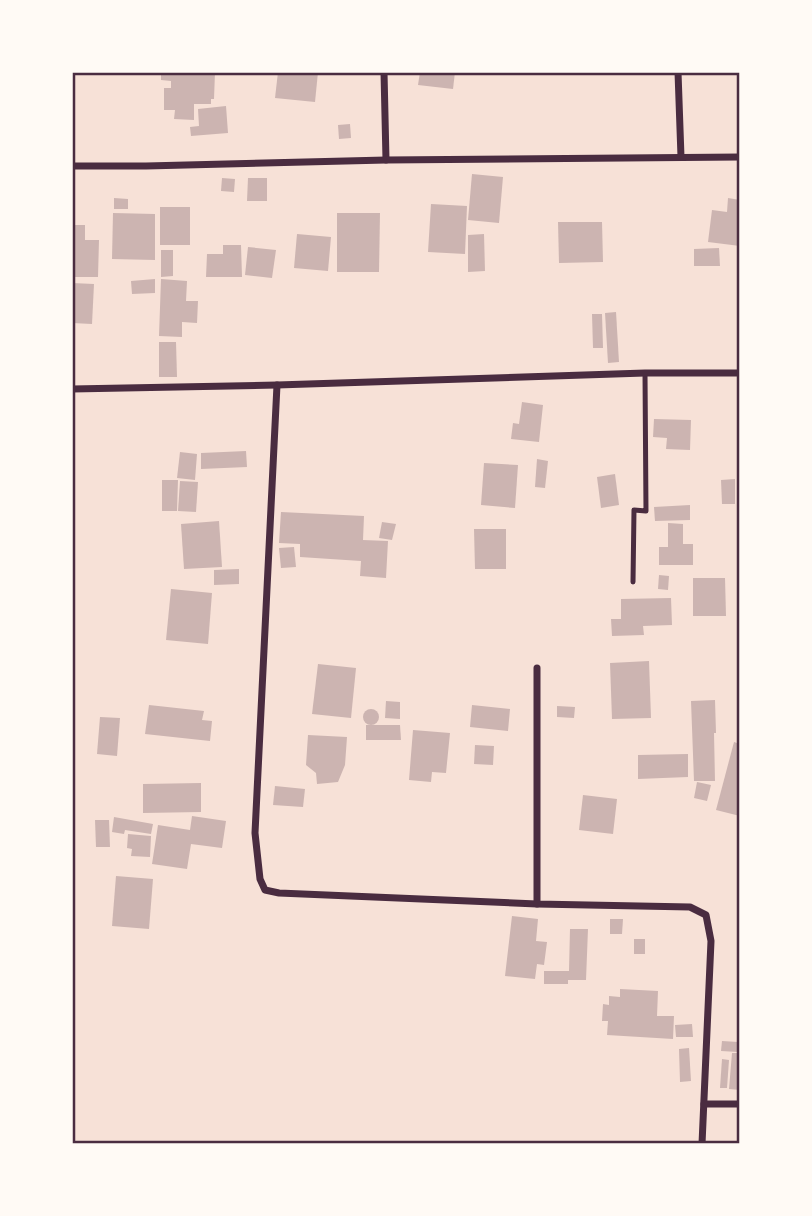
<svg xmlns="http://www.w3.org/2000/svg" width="812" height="1216" viewBox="0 0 812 1216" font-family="Figtree,sans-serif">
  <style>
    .building { fill: #ccb4b1 }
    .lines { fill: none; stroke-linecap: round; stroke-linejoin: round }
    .service { stroke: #4a2c40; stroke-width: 5 }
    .minor { stroke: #4a2c40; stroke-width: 7 }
    .neatline { fill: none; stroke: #4a2c40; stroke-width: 2.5 }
  </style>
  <rect width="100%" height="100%" fill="#f7e1d7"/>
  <g class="building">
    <polygon points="161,72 215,72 214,99 211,99 211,104 194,104 194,120 174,119 175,110 164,110 164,88 171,88 171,81 161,80"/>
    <polygon points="278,72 318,72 315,102 275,98"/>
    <polygon points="420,72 455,72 453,89 418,85"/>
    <polygon points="226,106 228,133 191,136 190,127 199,126 198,109"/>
    <polygon points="350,124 351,138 339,139 338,125"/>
    <polygon points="472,174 503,177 499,223 468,220"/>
    <polygon points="222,178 235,179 234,192 221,191"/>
    <polygon points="248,178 267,178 267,201 247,201"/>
    <polygon points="114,198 128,199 128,209 114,209"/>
    <polygon points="728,198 740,200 740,246 708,242 712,210 727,212"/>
    <polygon points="431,204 467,206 465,254 428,252"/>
    <rect x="160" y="207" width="30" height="38"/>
    <polygon points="113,213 155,214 155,260 112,259"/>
    <polygon points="337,213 380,213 379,272 337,272"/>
    <polygon points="558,222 602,222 603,262 559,263"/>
    <polygon points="72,225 85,225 85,240 99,240 98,277 72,277"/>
    <polygon points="297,234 331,237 328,271 294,268"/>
    <polygon points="484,234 485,271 468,272 468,235"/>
    <polygon points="223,245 241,245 242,277 206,277 207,254 223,254"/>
    <polygon points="248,247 276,250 272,278 245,275"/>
    <polygon points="719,248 720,266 694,266 694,249"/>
    <polygon points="161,250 173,250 173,276 161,277"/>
    <polygon points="155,279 155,293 132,294 131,281"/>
    <polygon points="161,279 187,281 186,301 198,301 197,323 182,322 182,337 159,336"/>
    <polygon points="72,283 94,284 92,324 72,323"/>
    <polygon points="616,312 619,362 608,363 605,313"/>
    <polygon points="592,314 602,314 603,348 593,348"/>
    <polygon points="159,342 176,342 177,377 159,377"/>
    <polygon points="522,402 543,405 539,442 511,439 513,423 519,424"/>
    <polygon points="654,419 691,420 690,450 666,449 667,438 653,437"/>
    <polygon points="246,451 247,467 201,469 201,453"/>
    <polygon points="180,452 197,454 195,480 177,478"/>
    <polygon points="537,459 548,461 545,488 535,487"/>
    <polygon points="484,463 518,465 515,508 481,505"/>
    <polygon points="615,474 619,505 601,508 597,477"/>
    <polygon points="735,479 735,504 722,504 721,480"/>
    <polygon points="162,480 178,480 177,511 162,511"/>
    <polygon points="180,481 198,482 196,512 178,511"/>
    <polygon points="690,505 690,520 655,521 654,507"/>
    <polygon points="281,512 364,516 363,540 388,541 386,578 360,576 361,561 300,557 300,544 279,543"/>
    <polygon points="219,521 222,567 184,569 181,524"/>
    <polygon points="382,522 396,524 392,540 379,538"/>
    <polygon points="668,523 683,524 683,544 693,544 693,565 659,565 659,547 668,547"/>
    <polygon points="474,529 506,529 506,569 475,569"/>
    <polygon points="294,547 296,567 281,568 279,548"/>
    <polygon points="239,569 239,584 214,585 214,570"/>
    <polygon points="659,575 669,576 668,590 658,589"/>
    <polygon points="693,578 725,578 726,616 693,616"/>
    <polygon points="171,589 212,593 208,644 166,640"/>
    <polygon points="671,598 672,625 643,626 644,635 612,636 611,619 621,619 621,599"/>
    <polygon points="649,661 651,718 612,719 610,663"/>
    <polygon points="318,664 356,668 351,718 312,714"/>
    <polygon points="715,700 716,733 714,733 715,781 694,781 691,701"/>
    <polygon points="386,701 400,702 400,719 385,718"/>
    <polygon points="149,705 204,711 202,720 212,721 210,741 145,734"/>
    <polygon points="472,705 510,709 508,731 470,727"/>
    <polygon points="557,706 575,707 574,718 557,717"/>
    <circle cx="371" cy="717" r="8"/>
    <polygon points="100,717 120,718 117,756 97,754"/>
    <polygon points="366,725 400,725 401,740 366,740"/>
    <polygon points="413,730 450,733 446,773 432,772 431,782 409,780"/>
    <polygon points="308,735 347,737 345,765 338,782 317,784 316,773 306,765"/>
    <polygon points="734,742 740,744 740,816 716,810"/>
    <polygon points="475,745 494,746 493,765 474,764"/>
    <polygon points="688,754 688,777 638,779 638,755"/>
    <polygon points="697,782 711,785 707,801 694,798"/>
    <polygon points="201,783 201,812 143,813 143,784"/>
    <polygon points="275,786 305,789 303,807 273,805"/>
    <polygon points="583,795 617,799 613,834 579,830"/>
    <polygon points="192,816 226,821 222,848 191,844 187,869 152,864 158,825 190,830"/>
    <polygon points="114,817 153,824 151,834 125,830 124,834 112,832"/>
    <polygon points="95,820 109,820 110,847 96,847"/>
    <polygon points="128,834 151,836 150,857 131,856 132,849 127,848"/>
    <polygon points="116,876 153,879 149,929 112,926"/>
    <polygon points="512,916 538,919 536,941 547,942 544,965 537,964 535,979 505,976"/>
    <polygon points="610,919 623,919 622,934 610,934"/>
    <polygon points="570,929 588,929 586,980 568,980 568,984 544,984 544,971 569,971"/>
    <rect x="634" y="939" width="11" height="15"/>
    <polygon points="620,989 658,991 657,1016 674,1016 673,1039 607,1035 608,1021 602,1021 603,1004 609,1005 609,996 620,997"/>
    <polygon points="692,1024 693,1037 676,1037 675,1025"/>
    <polygon points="722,1041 738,1042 738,1052 721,1051"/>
    <polygon points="689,1048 691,1081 680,1082 679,1049"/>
    <polygon points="732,1053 740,1053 740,1090 729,1089"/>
    <polygon points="722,1059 729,1060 727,1088 720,1088"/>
  </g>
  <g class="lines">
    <polyline class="service" points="633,582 634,510 646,511 645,373"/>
    <g class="minor">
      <polyline points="384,72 386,160"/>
      <polyline points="678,72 681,157"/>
      <polyline points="72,166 146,166 386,160 740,157"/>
      <polyline points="277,385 255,833 260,879 265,890 279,893 537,904 690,907 706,915 711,941 702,1144"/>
      <polyline points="72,389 277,385 645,373 740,373"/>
      <polyline points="537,668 537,904"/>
      <polyline points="704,1104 740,1104"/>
    </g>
  </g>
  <rect width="812" height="1216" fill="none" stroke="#fffaf5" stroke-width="147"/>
  <rect x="74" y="74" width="664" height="1068" class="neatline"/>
</svg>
